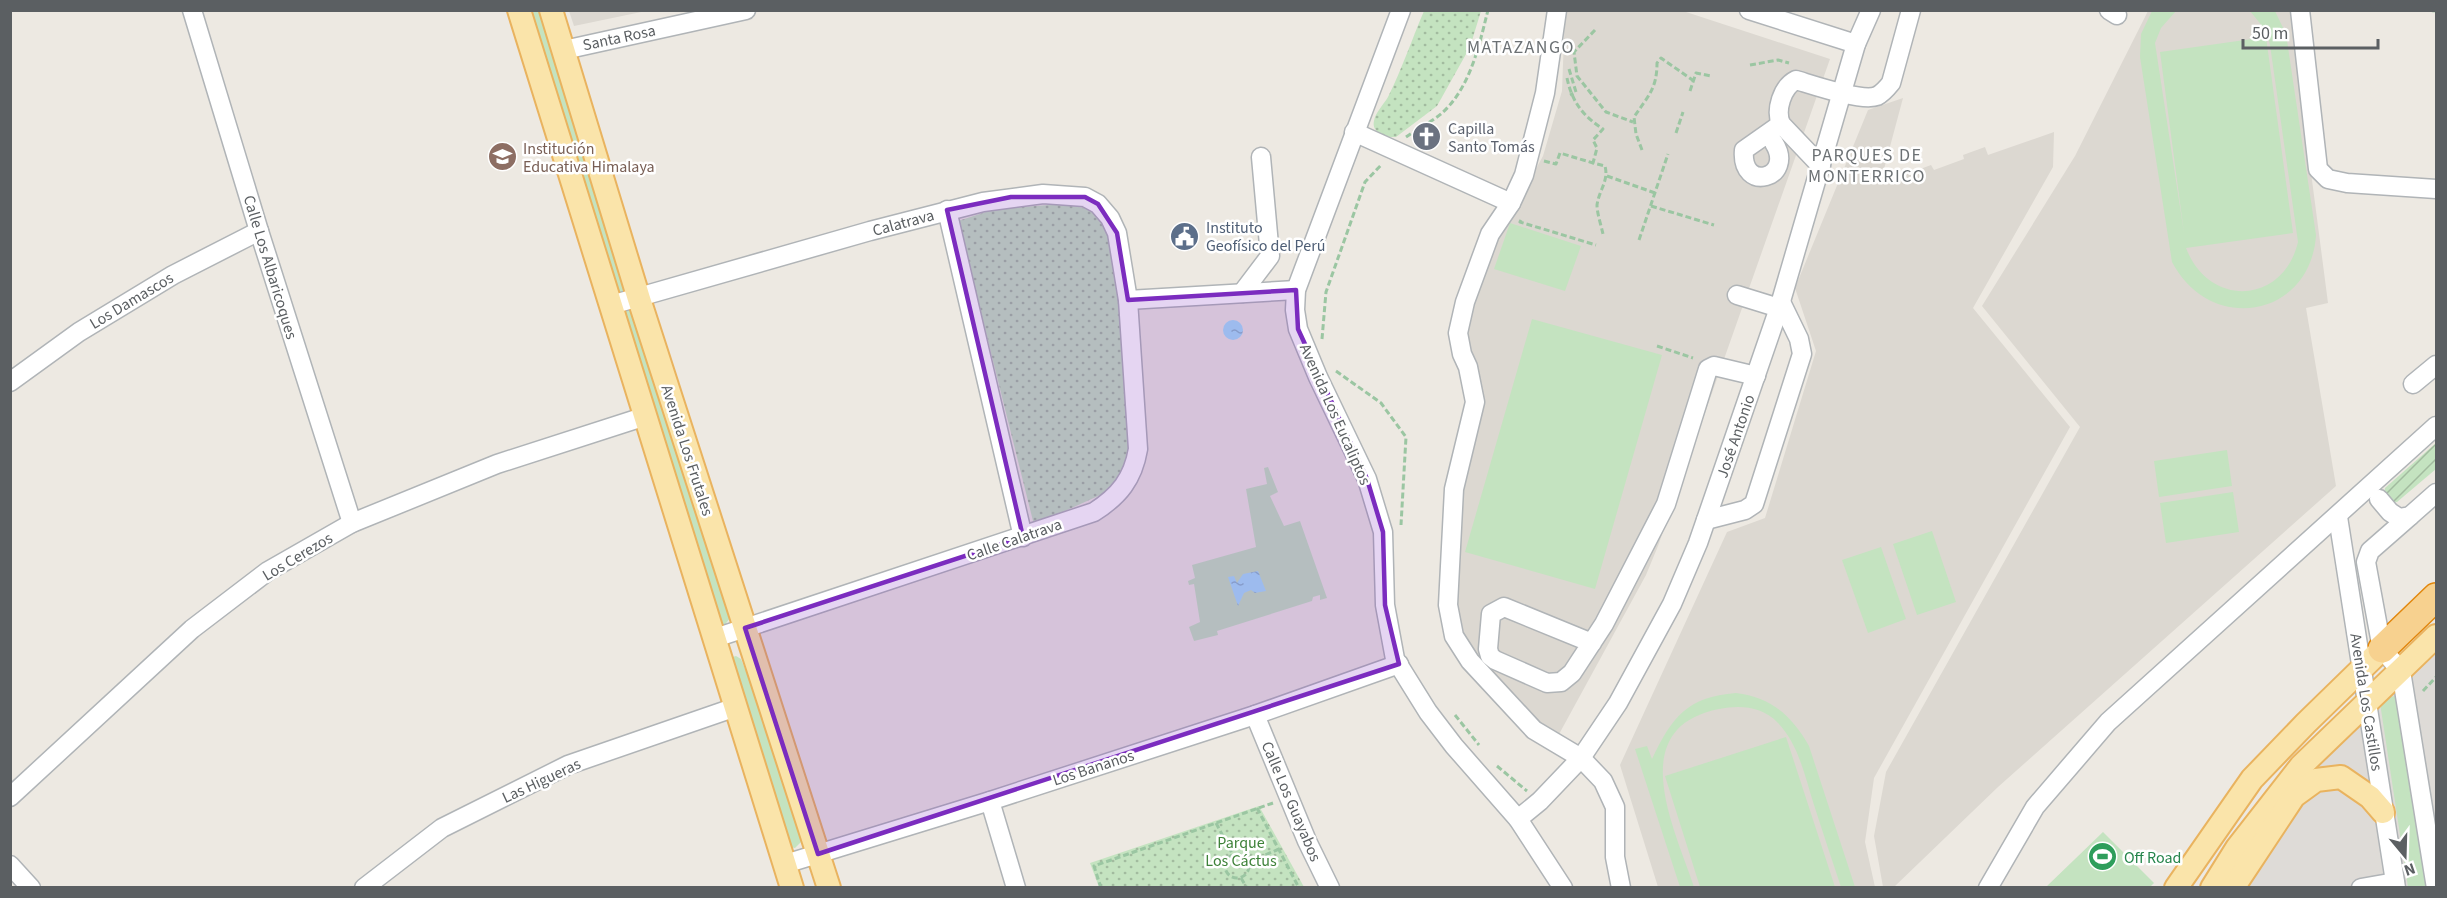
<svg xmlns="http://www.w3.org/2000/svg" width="2447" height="898" viewBox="0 0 2447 898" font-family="'Source Sans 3',sans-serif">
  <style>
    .industrial { fill: #dedbd7 }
    .education { fill: #dcd8d1 }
    .grass { fill: #c4e3c0 }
    .park { fill: url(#park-dots) }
    .garden { fill: url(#garden-furrows) }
    .water { fill: url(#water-ripples) }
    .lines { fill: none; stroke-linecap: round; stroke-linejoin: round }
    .minor-casing { stroke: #b0b4b7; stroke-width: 21 }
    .major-casing { stroke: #e9b35f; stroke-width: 26 }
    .highway-casing { stroke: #e2870d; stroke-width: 30 }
    .path { stroke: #9bc6a2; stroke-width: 3; stroke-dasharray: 6 3; stroke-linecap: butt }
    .minor { stroke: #fff; stroke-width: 18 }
    .major { stroke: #fae4aa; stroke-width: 22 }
    .highway { stroke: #f7d18f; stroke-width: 27 }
    .marked { fill: #7b2cbf; fill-opacity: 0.2; stroke: #7b2cbf; stroke-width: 4.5; stroke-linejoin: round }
    .labels { text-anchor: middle; stroke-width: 5; stroke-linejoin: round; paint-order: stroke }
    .street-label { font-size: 16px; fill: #5b5f62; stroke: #fff }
    .worship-label { font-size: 16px; fill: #5b616d; stroke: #fff; text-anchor: start }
    .education-label { font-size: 16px; fill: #785e54; stroke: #fff; text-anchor: start }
    .service-label { font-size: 16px; fill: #4e5e75; stroke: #fff; text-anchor: start }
    .park-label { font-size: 16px; fill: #3e8239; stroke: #fff }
    .leisure-label { font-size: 16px; fill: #27864d; stroke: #fff; text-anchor: start }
    .neighbourhood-label { font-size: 18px; letter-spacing: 1.5px; fill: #6c7174; stroke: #fff }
  </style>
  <defs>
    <pattern id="park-dots" width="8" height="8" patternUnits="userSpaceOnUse" patternTransform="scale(1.5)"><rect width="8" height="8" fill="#c4e3c0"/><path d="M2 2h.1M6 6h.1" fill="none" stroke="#a2bb9f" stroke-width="1.8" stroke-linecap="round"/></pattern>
    <pattern id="garden-furrows" width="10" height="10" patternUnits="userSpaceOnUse" patternTransform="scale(1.5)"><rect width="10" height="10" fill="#c4e3c0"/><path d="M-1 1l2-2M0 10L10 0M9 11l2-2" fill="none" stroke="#a2bb9f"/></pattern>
    <pattern id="water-ripples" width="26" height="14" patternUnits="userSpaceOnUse" patternTransform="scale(1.5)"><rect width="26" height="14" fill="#a5dffa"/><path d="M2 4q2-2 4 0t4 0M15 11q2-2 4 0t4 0" fill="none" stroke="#89b8ce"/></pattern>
  </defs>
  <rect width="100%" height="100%" fill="#ede9e2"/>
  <polygon class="industrial" points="2436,649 2436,887 2233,888 2310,773"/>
  <g class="education">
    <polygon points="569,11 569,10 646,11 574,26"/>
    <polygon points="1565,11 1683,11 1830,59 1658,546 1646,575 1558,736 1538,722 1475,654 1461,631 1456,600 1458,500 1475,434 1466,347 1468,316 1498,225 1532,176 1543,156 1562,91"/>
    <polygon points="2148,11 2290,11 2328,303 2306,308 2336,486 1998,787 1894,887 1883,887 1874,836 1886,772 2080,427 1982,306 2075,156"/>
    <polygon points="1903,98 1880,184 1931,165 1934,170 1964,159 1963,155 1985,147 1988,155 2054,132 2053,167 1973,308 2070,427 1874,778 1865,842 1875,887 1658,887 1620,765 1727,532 1765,518 1816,351 1795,288 1868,110"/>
  </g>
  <g class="grass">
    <polygon points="525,11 539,11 627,295 614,297"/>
    <path d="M2152,11H2176L2161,28L2155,43L2184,233L2160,52L2266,37L2293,233L2186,248C2209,308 2283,305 2298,242L2270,45L2267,32L2250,11H2275L2286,34L2316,235C2311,317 2211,336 2172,262L2140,57L2141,34Z"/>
    <polygon points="1510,223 1581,246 1565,291 1494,269"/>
    <polygon points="633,309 730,618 724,626 715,625 620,310"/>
    <polygon points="1532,319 1662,355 1595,589 1465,552"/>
    <polygon points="2227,450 2232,486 2159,497 2154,461"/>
    <polygon points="1268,467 1278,492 1270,496 1284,526 1300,521 1327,598 1320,600 1320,595 1313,597 1312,601 1217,631 1218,635 1194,641 1189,627 1200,622 1194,584 1189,585 1188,581 1195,578 1192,565 1256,547 1246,489 1267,484 1264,468"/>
    <polygon points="2233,492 2239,532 2166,543 2160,503"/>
    <polygon points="1932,531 1956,602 1917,615 1893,544"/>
    <polygon points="1881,547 1906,619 1868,633 1842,560"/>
    <polygon points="736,656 741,659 757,699 803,840 795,848 789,847 729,658"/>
    <path d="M1736,693C1771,697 1792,716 1809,746L1855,887H1841C1832,860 1823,833 1814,805C1805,777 1799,745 1778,723C1762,706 1740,705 1719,709C1623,728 1675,829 1694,887H1680L1635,749L1647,746L1652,759C1672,717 1687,697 1736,693Z"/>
    <polygon points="2397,696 2429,887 2408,887 2380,703 2388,697"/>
    <polygon points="1786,737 1835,887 1700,887 1665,776"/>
    <polygon points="2103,832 2154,883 2150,887 2046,887"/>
  </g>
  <g class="park">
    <path d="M1424,11H1481L1470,47L1437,106L1396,137C1387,138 1371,133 1374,121C1375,113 1384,104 1388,97C1402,69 1412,39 1424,11Z"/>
    <polygon points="1061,204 1091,209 1103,225 1113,244 1126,331 1130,468 1107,492 1034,525 958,221 995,209"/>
    <polygon points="1259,806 1304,887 1099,887 1090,863"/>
  </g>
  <polygon class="garden" points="2436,443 2436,469 2397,502 2391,502 2384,494 2385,488"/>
  <g class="water">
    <circle cx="1233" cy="330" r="10"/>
    <polygon points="1258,571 1266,591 1255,593 1251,590 1244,593 1238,606 1228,577 1234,576 1237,583 1243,574"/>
  </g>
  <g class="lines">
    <defs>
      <g id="minor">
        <polyline points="192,10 259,231 352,523"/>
        <polyline points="1401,10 1296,290 1295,310 1298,329 1318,377 1367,479 1383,532 1385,605 1395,659 1428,712 1454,746 1518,819 1563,888"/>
        <polyline points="1557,10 1545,93 1524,175 1511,203 1490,234 1465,302 1458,333 1462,354 1468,367 1475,402 1454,489 1448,605 1454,636 1470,661 1534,730 1581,758 1603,781 1615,807 1615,857 1621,888"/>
        <polyline points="1749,10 1856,44"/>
        <polyline points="2109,10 2117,15"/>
        <polyline points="2300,10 2318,169 2328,179 2347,183 2436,189"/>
        <polyline points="564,50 746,10"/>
        <polyline points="1354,132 1511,203"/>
        <path d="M1774,143C1796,178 1740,194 1744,150L1781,124"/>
        <path d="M1821,166L1781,124C1775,110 1782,87 1796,80C1813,85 1862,102 1877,96C1883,93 1887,88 1891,83L1911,10"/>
        <polyline points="947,210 1023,537"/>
        <polyline points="1242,293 1270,256 1261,157"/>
        <polyline points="1737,295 1779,308"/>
        <polyline points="1128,300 1296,290"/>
        <path d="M611,305L870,231L983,202L1043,194L1085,197L1098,204L1110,218L1117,233L1128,300L1138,449C1133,479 1119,496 1094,512L715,638"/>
        <polyline points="10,382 79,332 173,275 259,231"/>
        <polyline points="2413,384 2436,365"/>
        <polyline points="2379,499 2390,512 2399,518 2410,516 2436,493"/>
        <polyline points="2410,516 2370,551 2366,562 2382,649 2401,671 2436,888"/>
        <polyline points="2338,517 2396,888"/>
        <polyline points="1706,520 1745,510 1754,504 1802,354 1799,339 1781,302"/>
        <polyline points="1592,643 1504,607 1491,614 1488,649 1490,656 1495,660 1547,683 1561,682 1572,673 1604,624 1666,504 1708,369 1714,366 1756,376"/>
        <polyline points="1255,715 1307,841 1330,888"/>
        <polyline points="10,797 192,629 268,571 352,523 497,464 646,416"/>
        <polyline points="990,801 1016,888"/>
        <polyline points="1518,819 1540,801 1581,758 1618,703 1672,604 1698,543 1779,308 1856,44 1871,10"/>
        <polyline points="785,864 990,801 1255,715 1399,664"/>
        <polyline points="10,865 31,888"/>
        <polyline points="364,888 442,828 568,765 736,707"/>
        <polyline points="1988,888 2035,807 2108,722 2436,426"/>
        <polyline points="2361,888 2395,882"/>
      </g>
      <g id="major">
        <polyline points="519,10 792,888"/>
        <polyline points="551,10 639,299 829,888"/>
        <polyline points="2176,888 2252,779 2306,723 2382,649"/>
        <polyline points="2212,888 2237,848 2301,766 2436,636"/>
        <polyline points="2233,888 2294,796 2316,780 2341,777 2370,797 2383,812"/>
      </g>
      <polyline id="highway" points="2382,649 2436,597"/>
    </defs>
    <use href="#minor" class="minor-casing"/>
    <use href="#major" class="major-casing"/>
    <use href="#highway" class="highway-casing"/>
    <g class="path">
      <polyline points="2423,10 2436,11"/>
      <polyline points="1595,30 1574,52 1577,76 1606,112 1633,122"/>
      <polyline points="1750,65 1778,60 1789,63"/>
      <polyline points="1569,69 1576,92 1570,95"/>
      <path d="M1567,78C1572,102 1583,116 1603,129L1593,140L1597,148L1593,163L1605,166C1609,181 1599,190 1597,205C1597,213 1601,225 1603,234"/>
      <polyline points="1690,91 1696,73 1711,76"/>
      <polyline points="1676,133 1683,112"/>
      <path d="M1406,137C1417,129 1432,122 1442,113C1470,88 1479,46 1488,10"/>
      <path d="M1642,150L1636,134L1634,117C1648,96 1657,89 1657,63L1661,58L1694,81"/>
      <polyline points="1544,161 1556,164 1560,153 1593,163"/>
      <polyline points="1607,176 1655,193"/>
      <polyline points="1651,206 1714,225"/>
      <polyline points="1521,220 1520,222 1596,245"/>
      <polyline points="1639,240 1668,154"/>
      <polyline points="1322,339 1326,292 1365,182 1382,164"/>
      <polyline points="1657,346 1693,358"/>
      <polyline points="1336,371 1381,403 1406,437 1401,525"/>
      <polyline points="2423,691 2436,677"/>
      <polyline points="1455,715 1479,745"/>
      <polyline points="1497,766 1527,791"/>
      <polyline points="1257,808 1299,888"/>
      <polyline points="1216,823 1233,855"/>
      <circle cx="1237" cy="866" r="12"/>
      <polyline points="1249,862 1279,849"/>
      <polyline points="1241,878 1247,888"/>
      <polyline points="1101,888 1094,866 1273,803"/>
    </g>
    <use href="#minor" class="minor"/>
    <use href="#major" class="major"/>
    <use href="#highway" class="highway"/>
  </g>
  <path class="marked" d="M1011,197H1085L1098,204L1117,233L1128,300L1296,290L1298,329L1367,479L1383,532L1385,605L1399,664L818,854L745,628L1023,537L947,210Z"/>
  <defs>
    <symbol id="church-disc" viewBox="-11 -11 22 22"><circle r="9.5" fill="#6b7280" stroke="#fff"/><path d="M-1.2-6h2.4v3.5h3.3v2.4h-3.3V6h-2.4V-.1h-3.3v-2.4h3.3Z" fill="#fff"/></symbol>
    <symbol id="school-disc" viewBox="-11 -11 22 22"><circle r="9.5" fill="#8d6e63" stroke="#fff"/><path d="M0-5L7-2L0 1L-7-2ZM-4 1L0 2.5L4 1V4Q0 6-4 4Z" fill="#fff"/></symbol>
    <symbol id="civic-disc" viewBox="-11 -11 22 22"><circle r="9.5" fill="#5c6f8a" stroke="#fff"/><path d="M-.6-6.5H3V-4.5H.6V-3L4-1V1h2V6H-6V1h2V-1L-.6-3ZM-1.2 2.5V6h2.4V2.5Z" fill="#fff"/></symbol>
    <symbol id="stadium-disc" viewBox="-11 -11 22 22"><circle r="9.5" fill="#2e9e5b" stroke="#fff"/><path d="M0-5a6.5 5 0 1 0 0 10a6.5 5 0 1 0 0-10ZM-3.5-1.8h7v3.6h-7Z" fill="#fff"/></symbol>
  </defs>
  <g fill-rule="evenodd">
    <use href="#church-disc" x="1410" y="120" width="33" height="33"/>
    <use href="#school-disc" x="486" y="140" width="33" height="33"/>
    <use href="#civic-disc" x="1168" y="220" width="33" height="33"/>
    <use href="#stadium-disc" x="2086" y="840" width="33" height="33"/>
  </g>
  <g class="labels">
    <g class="street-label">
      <text transform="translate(619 37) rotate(-12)" y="6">Santa Rosa</text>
      <text transform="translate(903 222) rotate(-15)" y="6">Calatrava</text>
      <text transform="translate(271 267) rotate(73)" y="6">Calle Los Albaricoques</text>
      <text transform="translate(131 300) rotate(-31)" y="6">Los Damascos</text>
      <text transform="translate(1336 414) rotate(66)" y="6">Avenida Los Eucaliptos</text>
      <text transform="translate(1735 436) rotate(-71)" y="6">José Antonio</text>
      <text transform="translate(688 450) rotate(72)" y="6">Avenida Los Frutales</text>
      <text transform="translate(1014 539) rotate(-19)" y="6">Calle Calatrava</text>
      <text transform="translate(297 556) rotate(-31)" y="6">Los Cerezos</text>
      <text transform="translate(2367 702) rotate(81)" y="6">Avenida Los Castillos</text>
      <text transform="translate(1093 767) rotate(-18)" y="6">Los Bananos</text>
      <text transform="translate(541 780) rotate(-25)" y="6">Las Higueras</text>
      <text transform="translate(1292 801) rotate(67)" y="6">Calle Los Guayabos</text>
    </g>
    <g class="worship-label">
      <text x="1448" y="134">Capilla<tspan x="1448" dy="18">Santo Tomás</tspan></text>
    </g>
    <g class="education-label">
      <text x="523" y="154">Institución<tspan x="523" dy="18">Educativa Himalaya</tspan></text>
    </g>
    <g class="service-label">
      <text x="1206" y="233">Instituto<tspan x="1206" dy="18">Geofísico del Perú</tspan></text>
    </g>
    <g class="park-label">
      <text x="1241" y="848">Parque<tspan x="1241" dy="18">Los Cáctus</tspan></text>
    </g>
    <g class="leisure-label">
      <text x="2124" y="863">Off Road</text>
    </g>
    <g class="neighbourhood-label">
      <text x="1521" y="53">MATAZANGO</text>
      <text x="1867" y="161">PARQUES DE<tspan x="1867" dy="21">MONTERRICO</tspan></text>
    </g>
  </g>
  <rect width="2447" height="898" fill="none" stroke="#5b5f62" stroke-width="24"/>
  <g transform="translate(2405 856) rotate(161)" stroke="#ffffff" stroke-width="4.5" paint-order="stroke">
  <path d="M0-4.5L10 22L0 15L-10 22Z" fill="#5b5f62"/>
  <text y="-9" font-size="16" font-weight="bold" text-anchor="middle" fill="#5b5f62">N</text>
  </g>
  <path d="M2243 39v9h135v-9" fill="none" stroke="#5b5f62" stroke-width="3"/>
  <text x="2252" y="39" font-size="18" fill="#5b5f62" stroke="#ffffff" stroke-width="4.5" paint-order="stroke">50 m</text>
</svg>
